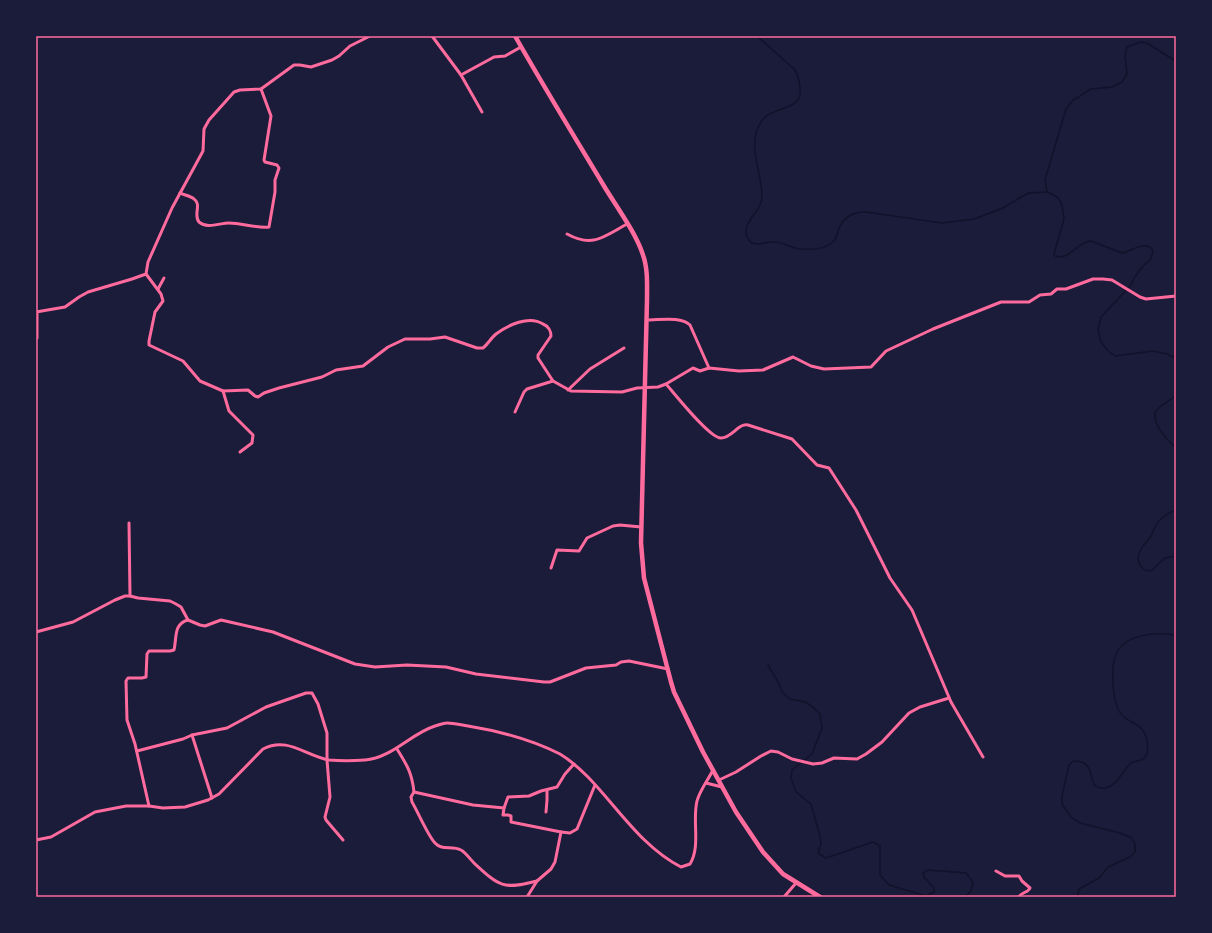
<svg xmlns="http://www.w3.org/2000/svg" width="1212" height="933" viewBox="0 0 1212 933" font-family="'IBM Plex Serif',serif">
  <style>
    .lines { fill: none; stroke-linecap: round; stroke-linejoin: round }
    .stream { stroke: #12122b; stroke-width: 1.5 }
    .minor { stroke: #ff6b9d; stroke-width: 3 }
    .primary { stroke: #ff6b9d; stroke-width: 4.5 }
    .neatline { fill: none; stroke: #ff6b9d; stroke-width: 1.5 }
  </style>
  <rect width="100%" height="100%" fill="#1b1b3a"/>
  <g class="lines">
    <g class="stream">
      <path d="M757,36L795,70C799,76 799,81 800,88C804,112 771,105 761,122C746,145 762,172 762,196C762,199 761,203 760,205C756,215 739,227 749,240C754,248 768,241 775,242C784,242 792,249 801,249C812,250 825,249 833,242C837,238 837,233 839,228C845,216 853,212 866,212L942,223L974,219L1003,208L1021,197L1029,193L1047,192L1054,195L1059,199L1062,205L1064,219L1054,254L1055,256C1070,261 1076,242 1091,241L1122,253C1133,251 1144,240 1153,250L1152,255L1150,260L1143,266L1134,278L1131,285L1101,317L1098,330L1101,342L1108,351L1115,356L1153,351L1167,354L1176,358"/>
      <polyline points="1047,192 1045,180 1066,109 1072,101 1091,89 1112,87 1122,82 1127,74 1125,56 1127,47 1141,42 1147,43 1174,60 1176,60"/>
      <path d="M1176,395C1170,401 1160,405 1156,411C1150,422 1168,441 1176,448"/>
      <path d="M1176,510C1170,512 1165,515 1160,520C1155,525 1153,533 1149,539C1147,542 1143,545 1141,549C1135,559 1139,571 1151,571L1165,558L1176,556"/>
      <polyline points="768,665 777,680 783,693 790,699 805,702 813,707 820,714 822,728 812,754 792,770 791,778 796,792 811,804 820,836 821,844 818,853 826,858 873,842 880,846 880,875 889,885 926,896 934,892 934,888 924,877 923,873 928,870 966,873 973,882 971,891 965,897"/>
      <path d="M1078,897V894L1079,889L1099,878L1108,867L1130,857L1135,852V844L1132,838L1120,833L1080,823L1071,817L1062,804V796L1069,765L1073,761C1101,760 1083,791 1105,788C1117,786 1123,770 1131,763C1135,760 1142,762 1145,757C1148,754 1148,744 1147,740C1142,720 1127,725 1119,711C1114,702 1114,693 1113,684C1113,676 1112,665 1115,657C1123,633 1156,632 1176,635"/>
    </g>
    <g class="minor">
      <polyline points="432,36 461,75 482,112"/>
      <polyline points="461,75 494,57 505,56 521,47"/>
      <path d="M180,193C184,195 191,196 194,199C202,204 193,215 199,222C207,229 220,223 229,223C241,223 260,229 269,227L275,192V180L279,168L277,165L265,162L264,160L271,116L261,89"/>
      <path d="M567,234C593,248 603,237 627,224"/>
      <polyline points="146,274 161,294 163,301 155,312 149,341 149,345 183,361 200,381 223,391 229,411 253,435 252,443 240,452"/>
      <polyline points="158,289 164,278"/>
      <polyline points="36,312 65,307 79,297 88,292 132,279 146,274 148,262 172,208 203,151 204,129 209,120 234,92 240,90 261,89 294,65 300,65 311,67 332,60 339,56 350,46 370,36"/>
      <path d="M647,320C660,320 681,316 690,325L709,368"/>
      <polyline points="37,338 37,312"/>
      <path d="M666,384C675,394 710,439 721,438C732,438 738,423 748,425L792,439L817,465L829,468L856,510L890,578L912,610L951,702L983,757"/>
      <polyline points="568,390 590,369 624,348"/>
      <path d="M223,391L248,390L255,396L258,397L264,393L279,388L322,377L336,370L363,366L388,347L405,339H430L445,337L477,348H483C488,344 491,338 496,334C508,325 529,315 543,324C548,326 551,331 551,336L538,355V358L553,381L571,391L622,392L637,388L658,387L666,384L693,368L700,371L709,368L739,371L763,370L793,357L811,366L824,369L871,367L886,351L933,329L1001,302H1029L1040,295L1051,294L1057,289H1066L1093,279H1103L1112,280L1140,297L1146,299L1176,296"/>
      <polyline points="515,412 524,392 527,389 553,381"/>
      <polyline points="129,523 130,596"/>
      <polyline points="551,568 557,550 579,551 587,538 613,526 620,525 641,527"/>
      <polyline points="36,632 73,622 115,600 125,596 130,596 138,598 170,601 176,604 181,607 188,620 200,625 205,626 221,620 273,632 355,664 375,667 407,665 446,667 476,674 544,682 550,682 586,668 616,665 621,662 629,661 668,669"/>
      <polyline points="192,735 212,798"/>
      <path d="M397,749C407,765 412,773 414,792L473,805L504,808L503,815H508L511,816V822L561,832"/>
      <polyline points="137,751 183,739 192,735 227,728 266,707 306,693 312,693 318,704 327,733 327,760 330,797 325,817 326,820 343,840"/>
      <polyline points="719,780 736,772 761,756 771,751 778,752 792,759 813,764 822,763 834,758 857,759 866,754 882,742 909,713 920,707 949,698"/>
      <polyline points="706,783 722,787"/>
      <path d="M414,792L411,797L412,802C418,812 428,836 435,843C442,851 452,845 461,850C466,853 470,859 474,863C499,886 503,890 537,881"/>
      <path d="M149,806L135,744L127,720L126,681L128,678H142L146,677L147,654L149,651H170L174,650C177,638 173,624 188,620"/>
      <polyline points="504,808 508,797 529,796 541,791 557,787 565,774 574,764"/>
      <polyline points="546,812 547,800 547,790"/>
      <path d="M36,840L51,837L95,812L126,806H149L163,808L185,807L208,800L219,794L263,749C288,736 305,756 329,760C340,761 353,761 365,760C392,758 410,734 435,726C439,725 443,723 447,723C454,723 461,725 468,726C499,731 532,740 560,754C570,760 580,769 588,777C618,808 642,847 681,867L690,864C701,846 692,821 697,801C700,790 708,780 713,770"/>
      <path d="M996,871L1005,876H1019L1022,881L1030,888C1028,893 1021,892 1019,897"/>
      <polyline points="527,897 537,881 551,869 555,862 561,832 570,833 577,829 595,785"/>
      <polyline points="784,897 796,883"/>
    </g>
    <path class="primary" d="M515,36C544,87 574,136 604,186C616,206 636,233 643,255C648,269 647,285 647,300L641,543L644,578L671,682L674,692L703,752L736,812L763,852L783,874L820,897"/>
  </g>
  <rect width="1212" height="933" fill="none" stroke="#1b1b3a" stroke-width="74"/>
  <rect x="37" y="37" width="1138" height="859" class="neatline"/>
</svg>
